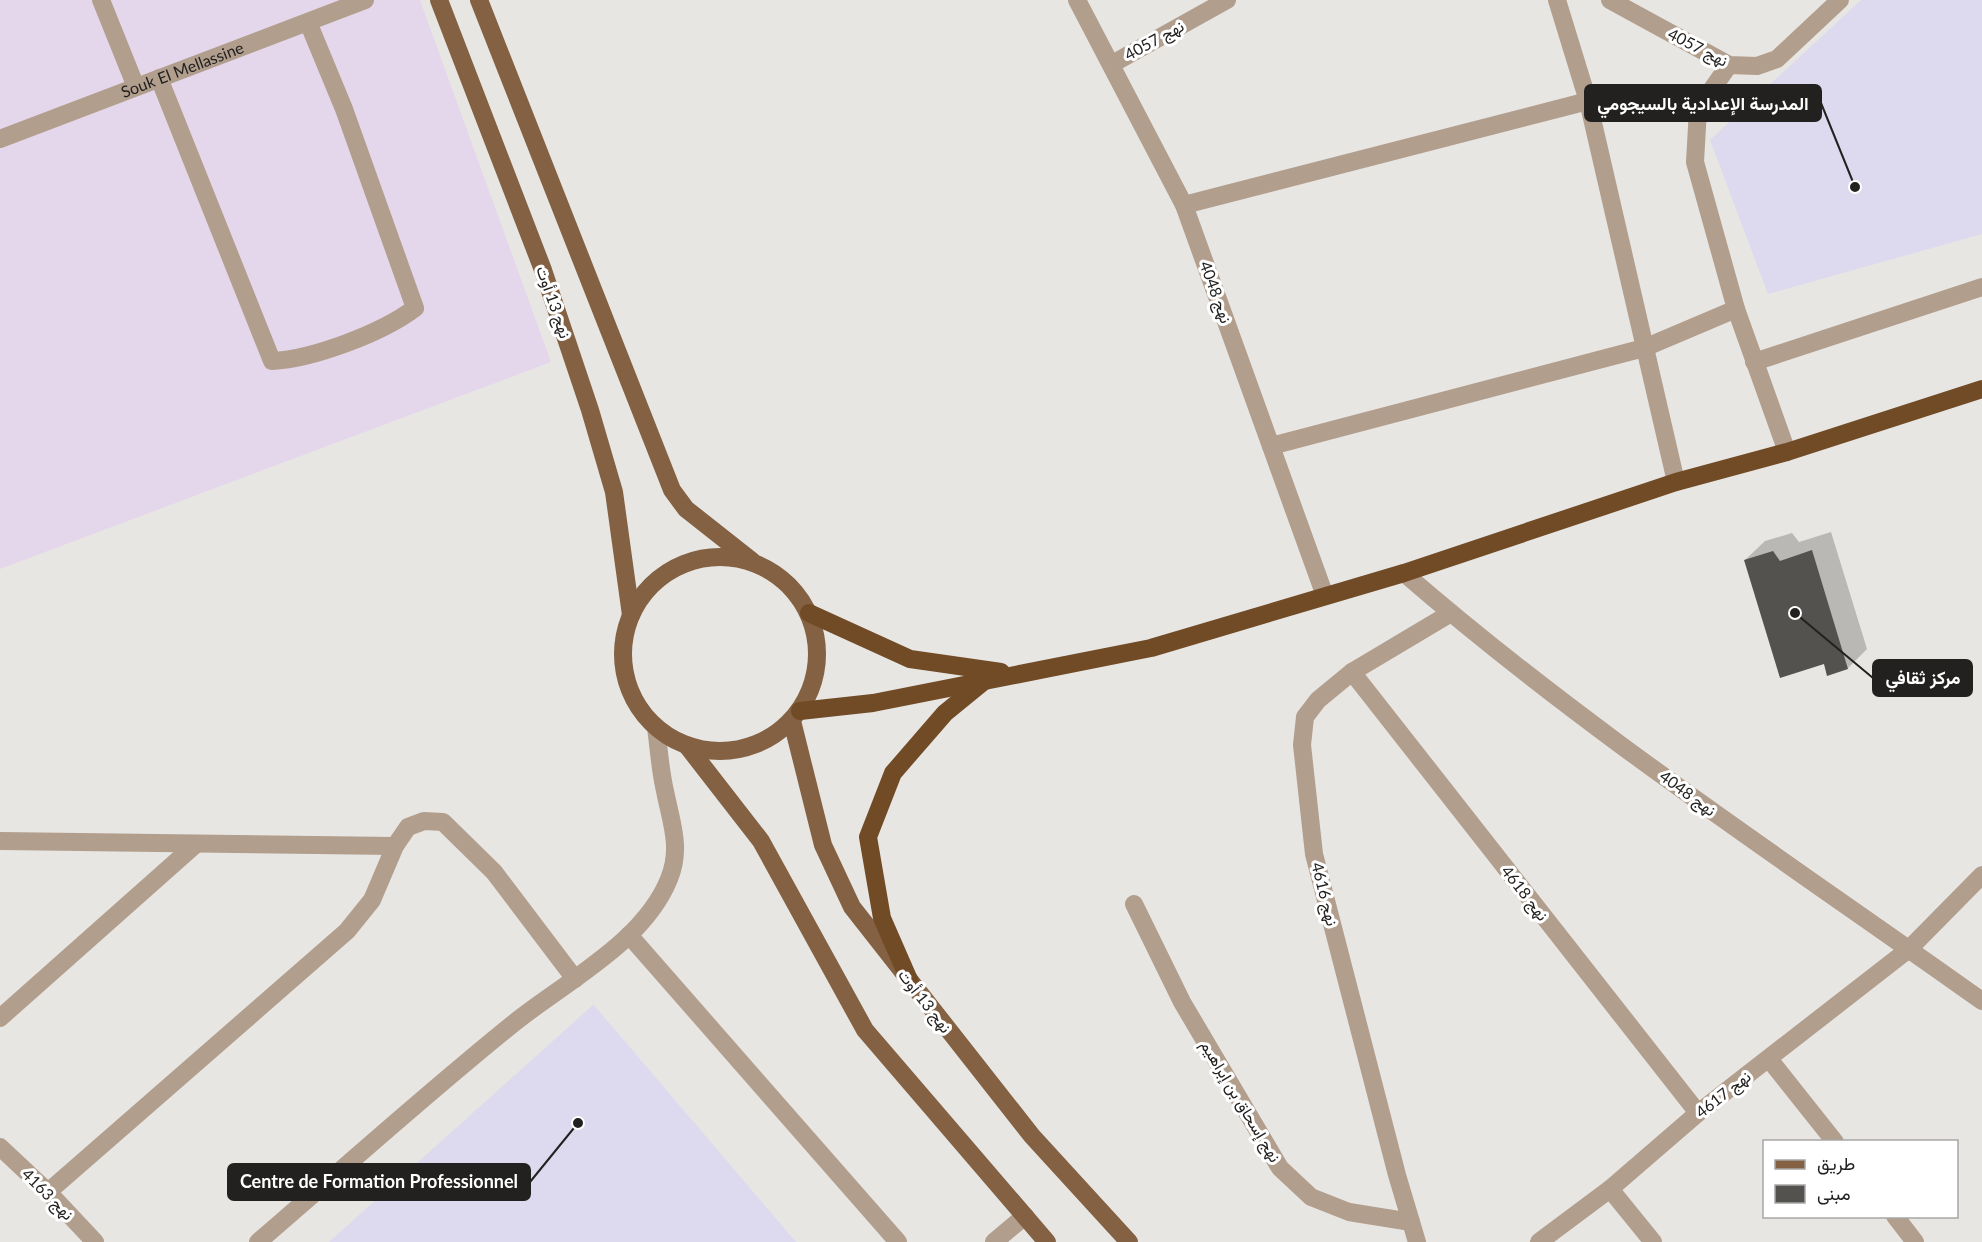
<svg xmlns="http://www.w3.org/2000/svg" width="1982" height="1242" viewBox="0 0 1982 1242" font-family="Lato,Vazirmatn,sans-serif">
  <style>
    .commercial { fill: #e4d7eb }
    .education { fill: #ddd9ef }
    .shadow { fill: #0003 }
    .building { fill: #54524f }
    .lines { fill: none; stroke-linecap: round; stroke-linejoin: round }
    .minor { stroke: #b19e8d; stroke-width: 18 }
    .major { stroke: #836142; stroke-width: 18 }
    .highway { stroke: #714b26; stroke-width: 18 }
    .labels { text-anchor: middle; stroke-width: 6; stroke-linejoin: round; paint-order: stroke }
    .street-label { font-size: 16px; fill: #222120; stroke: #fff }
    .leader { fill: none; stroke: #222120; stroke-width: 2 }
    .callout-dot { fill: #222120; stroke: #fff; stroke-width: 2 }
    .callout { fill: #222120; stroke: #222120; stroke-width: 2 }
    .callout-label { font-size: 18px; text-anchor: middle; font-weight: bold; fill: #fff }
  </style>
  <rect width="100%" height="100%" fill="#e8e6e3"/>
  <polygon class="commercial" points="0,0 420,0 551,362 0,569"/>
  <g class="education">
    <polygon points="1861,0 1982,0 1982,234 1768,294 1710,140"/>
    <polygon points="593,1004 796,1242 329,1242 593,1005"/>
  </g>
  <polygon class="shadow" points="1831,532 1867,649 1848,668 1825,663 1745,560 1765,541 1792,533 1799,542"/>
  <polygon class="building" points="1812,550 1848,669 1827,676 1824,664 1780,678 1744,560 1773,551 1780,561"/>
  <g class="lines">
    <g class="minor">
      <polyline points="101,0 136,87"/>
      <polyline points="1077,0 1184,205 1325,596"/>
      <polyline points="1557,0 1588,101 1676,482"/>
      <polyline points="1610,0 1729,65 1757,66 1777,59 1840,0"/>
      <polyline points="1112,64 1227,0"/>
      <path d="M159,78L272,361C313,359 382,333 415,308L344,109L308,22"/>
      <path id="s1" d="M0,139L365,0"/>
      <polyline points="1184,205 1588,101"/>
      <polyline points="1736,309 1787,452"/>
      <polyline points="1754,362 1982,287"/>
      <polyline points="1271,446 1644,348 1736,309 1695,162 1698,109 1729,65"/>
      <path d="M1404,573C1585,730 1787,862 1982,1001"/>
      <polyline points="1352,672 1698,1113"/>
      <polyline points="0,841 395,846"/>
      <polyline points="1134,904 1182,1002 1280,1168 1311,1197 1349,1212 1411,1222"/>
      <polyline points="629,935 898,1242"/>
      <polyline points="0,1018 196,844"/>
      <polyline points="1769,1059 1835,1142"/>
      <polyline points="0,1147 48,1192 95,1242"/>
      <polyline points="1610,1189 1653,1242"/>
      <polyline points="48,1192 347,931 372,900 395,846 408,827 424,821 443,822 494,872 575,979"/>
      <polyline points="1895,1216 1915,1242"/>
      <path d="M258,1242C343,1169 427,1093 514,1023C565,982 644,942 669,879C682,848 671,822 665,791C660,770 659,749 656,728"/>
      <polyline points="994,1242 1025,1216"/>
      <polyline points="1417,1242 1397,1175 1314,854 1302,745 1305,717 1318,700 1352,672 1451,613"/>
      <polyline points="1539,1242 1610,1189 1698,1113 1909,949 1982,875"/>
    </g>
    <g class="major">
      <polyline points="439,0 543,270 590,410 614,492 631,615"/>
      <polyline points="479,0 672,490 686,509 752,561"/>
      <circle cx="720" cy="654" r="97"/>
      <polyline points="792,721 823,845 852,907 1032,1136 1129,1242"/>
      <polyline points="688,747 761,841 865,1030 1047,1242"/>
    </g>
    <g class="highway">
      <polyline points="809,613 910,659 1001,672"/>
      <polyline points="800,711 873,703 1151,648 1404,573 1676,482 1787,452 1982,389"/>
      <polyline points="910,982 882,918 868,837 893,773 945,713 983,682"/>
    </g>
  </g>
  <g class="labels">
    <g class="street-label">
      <text transform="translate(1154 40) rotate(-29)" y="6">نهج 4057</text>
      <text transform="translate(1698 47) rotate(27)" y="6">نهج 4057</text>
      <text dy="6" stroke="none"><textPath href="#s1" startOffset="195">Souk El Mellassine</textPath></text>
      <text transform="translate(1216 292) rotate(70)" y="6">نهج 4048</text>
      <text transform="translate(554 302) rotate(71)" y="6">نهج 13 أوت</text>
      <text transform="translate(1688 793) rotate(36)" y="6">نهج 4048</text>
      <text transform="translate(1525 893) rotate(52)" y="6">نهج 4618</text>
      <text transform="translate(1325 894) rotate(76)" y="6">نهج 4616</text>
      <text transform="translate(925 1001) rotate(52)" y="6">نهج 13 أوت</text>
      <text transform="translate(1723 1094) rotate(-38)" y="6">نهج 4617</text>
      <text transform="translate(1241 1101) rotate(59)" y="6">نهج إسحاق بن إبراهيم</text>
      <text transform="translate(48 1194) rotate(45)" y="6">نهج 4163</text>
    </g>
  </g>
  <path class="leader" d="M1855 187L1821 103M1795 613L1873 678M578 1123L530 1182"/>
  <g class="callout-dot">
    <circle cx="1855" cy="187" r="6"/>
    <circle cx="1795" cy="613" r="6"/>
    <circle cx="578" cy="1123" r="6"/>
  </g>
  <g class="callout">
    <rect x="1585" y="85" width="236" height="36" rx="6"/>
    <rect x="1873" y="660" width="99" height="36" rx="6"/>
    <rect x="228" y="1164" width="302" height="36" rx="6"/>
  </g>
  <g class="callout-label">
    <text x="1703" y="110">المدرسة الإعدادية بالسيجومي</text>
    <text x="1923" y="684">مركز ثقافي</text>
    <text x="379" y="1188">Centre de Formation Professionnel</text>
  </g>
  <rect x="1763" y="1140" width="195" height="78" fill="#ffffff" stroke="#a7a6a6" stroke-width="1.5"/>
  <rect x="1775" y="1160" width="30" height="9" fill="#836142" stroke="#a7a6a6" stroke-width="1.5"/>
  <text x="1817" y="1170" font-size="18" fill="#222120">طريق</text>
  <rect x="1775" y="1185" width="30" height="18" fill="#54524f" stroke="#a7a6a6" stroke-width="1.5"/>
  <text x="1817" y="1200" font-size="18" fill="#222120">مبنى</text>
</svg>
